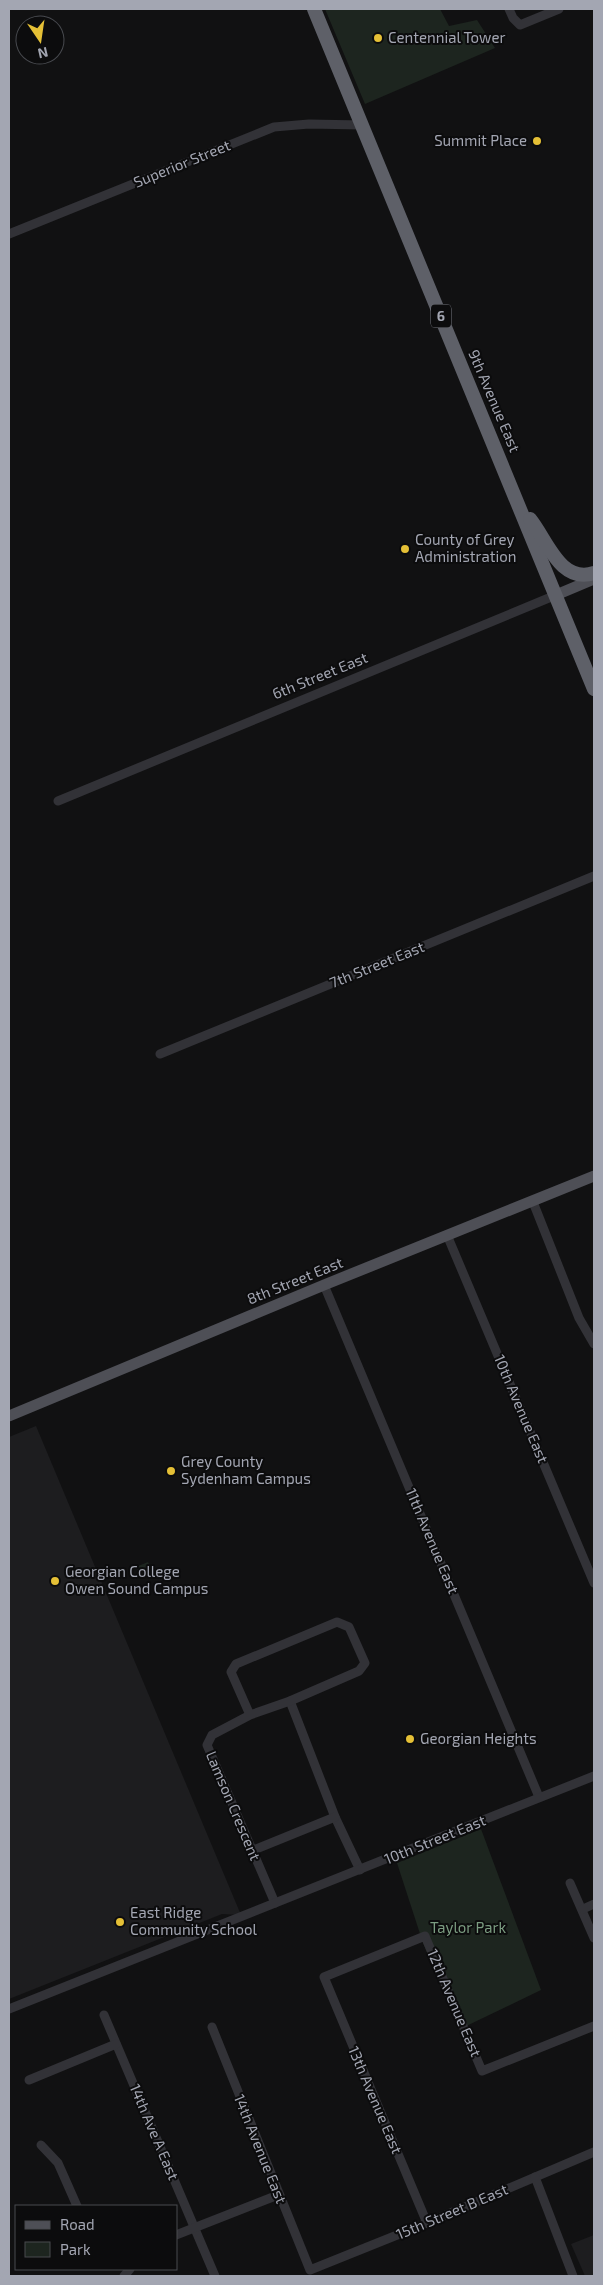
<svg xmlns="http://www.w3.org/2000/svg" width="603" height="2285" viewBox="0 0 603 2285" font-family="'Exo 2',sans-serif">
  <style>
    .built { fill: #1d1d1f }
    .green { fill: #1d251f }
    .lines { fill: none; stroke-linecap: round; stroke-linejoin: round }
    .minor { stroke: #323237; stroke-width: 9 }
    .major { stroke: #4e4f56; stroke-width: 11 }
    .highway { stroke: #5e6068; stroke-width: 14 }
    .poi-dot { fill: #e5c036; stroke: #0c0c0d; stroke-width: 2 }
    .labels { text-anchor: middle; stroke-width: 4; stroke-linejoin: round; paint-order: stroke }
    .shield { fill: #0c0c0d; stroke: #767880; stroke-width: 1 }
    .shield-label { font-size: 14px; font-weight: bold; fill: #a3a6b2 }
    .poi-label { font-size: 15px; fill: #a3a6b2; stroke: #0c0c0d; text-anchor: start }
    .street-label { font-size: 15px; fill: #a3a6b2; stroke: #0c0c0d }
    .park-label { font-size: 15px; fill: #7b9c81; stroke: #0c0c0d }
  </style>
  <rect width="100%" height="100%" fill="#111112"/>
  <g class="built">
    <polygon points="36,1426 241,1915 222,1914 9,1999 9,1437"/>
    <polygon points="594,2235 594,2276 585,2276 571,2244"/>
  </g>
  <g class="green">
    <polygon points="325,9 440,9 449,26 477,20 495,48 365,104"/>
    <polygon points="148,1562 153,1574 141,1579 136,1567"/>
    <polygon points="481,1829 541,1990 460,2029 423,1943 397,1863"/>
  </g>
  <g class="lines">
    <g class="minor">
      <polyline points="509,9 513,18 520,25 559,9"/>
      <polyline points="9,234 274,127 309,124 362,125"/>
      <polyline points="58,801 556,595"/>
      <polyline points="160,1054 594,876"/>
      <polyline points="533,1202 579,1318 594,1344"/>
      <polyline points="447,1235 594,1583"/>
      <polyline points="324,1285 539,1797"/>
      <polyline points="290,1701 335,1817 360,1870"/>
      <polyline points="250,1715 231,1672 236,1664 337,1622 349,1627 365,1663 359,1671 290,1701 250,1715 212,1735 207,1745 275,1903"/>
      <polyline points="251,1851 335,1817"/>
      <polyline points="570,1883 594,1938"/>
      <polyline points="583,1909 594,1904"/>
      <polyline points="9,2009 594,1776"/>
      <polyline points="104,2015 215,2276"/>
      <polyline points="212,2027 310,2270 427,2223 594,2152"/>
      <polyline points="29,2080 116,2044"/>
      <polyline points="41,2145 58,2163 77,2206"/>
      <polyline points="535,2177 573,2276"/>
      <polyline points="427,2223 324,1977 425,1936 482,2071 594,2026"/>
      <polyline points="176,2235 278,2195"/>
      <polyline points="124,2276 130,2269"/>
    </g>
    <g class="major">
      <polyline points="556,595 594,579"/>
      <polyline points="9,1416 324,1285 594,1176"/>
    </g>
    <g class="highway">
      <polyline points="314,9 594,689"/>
      <path d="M530,519C547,540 560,584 594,573"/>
    </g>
  </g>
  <g class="poi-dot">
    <circle cx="378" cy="38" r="5"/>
    <circle cx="537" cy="141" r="5"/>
    <circle cx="405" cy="549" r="5"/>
    <circle cx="171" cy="1471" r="5"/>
    <circle cx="55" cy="1581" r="5"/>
    <circle cx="410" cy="1739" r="5"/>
    <circle cx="120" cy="1922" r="5"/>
  </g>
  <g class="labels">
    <rect class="shield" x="431" y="304.5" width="20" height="23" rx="4"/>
    <g class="shield-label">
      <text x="441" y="321">6</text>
    </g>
    <g class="poi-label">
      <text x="388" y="43">Centennial Tower</text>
      <text x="527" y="146" text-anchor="end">Summit Place</text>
      <text x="415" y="545">County of Grey<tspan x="415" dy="17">Administration</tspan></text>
      <text x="181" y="1467">Grey County<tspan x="181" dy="17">Sydenham Campus</tspan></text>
      <text x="65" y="1577">Georgian College<tspan x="65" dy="17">Owen Sound Campus</tspan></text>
      <text x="420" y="1744">Georgian Heights</text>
      <text x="130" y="1918">East Ridge<tspan x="130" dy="17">Community School</tspan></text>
    </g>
    <g class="street-label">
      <text transform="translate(182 164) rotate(-22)" y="5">Superior Street</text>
      <text transform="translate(494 401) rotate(67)" y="5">9th Avenue East</text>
      <text transform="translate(320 676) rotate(-22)" y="5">6th Street East</text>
      <text transform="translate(377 965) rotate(-22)" y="5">7th Street East</text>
      <text transform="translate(295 1281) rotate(-22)" y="5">8th Street East</text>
      <text transform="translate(521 1409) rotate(67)" y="5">10th Avenue East</text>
      <text transform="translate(432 1541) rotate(67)" y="5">11th Avenue East</text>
      <text transform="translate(233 1806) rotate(67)" y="5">Lamson Crescent</text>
      <text transform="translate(435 1840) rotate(-22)" y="5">10th Street East</text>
      <text transform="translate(454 2003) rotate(67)" y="5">12th Avenue East</text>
      <text transform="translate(375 2100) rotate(67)" y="5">13th Avenue East</text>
      <text transform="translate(154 2132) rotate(67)" y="5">14th Ave A East</text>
      <text transform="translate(260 2149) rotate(68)" y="5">14th Avenue East</text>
      <text transform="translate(452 2212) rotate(-23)" y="5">15th Street B East</text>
    </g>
    <g class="park-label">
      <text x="468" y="1933">Taylor Park</text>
    </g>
  </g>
  <rect width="603" height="2285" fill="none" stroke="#a3a6b2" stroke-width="20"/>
  <rect x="15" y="2205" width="162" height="65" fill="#0c0c0d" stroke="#484a4f"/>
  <rect x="25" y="2221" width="25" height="8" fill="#4e4f56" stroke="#484a4f"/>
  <text x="60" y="2230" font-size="15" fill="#a3a6b2">Road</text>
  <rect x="25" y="2242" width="25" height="15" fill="#1d251f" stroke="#484a4f"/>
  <text x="60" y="2255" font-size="15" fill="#a3a6b2">Park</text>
  <g transform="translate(40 40) rotate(167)"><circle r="24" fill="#0c0c0d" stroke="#484a4f"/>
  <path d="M0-4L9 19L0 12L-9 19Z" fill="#e5c036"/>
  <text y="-8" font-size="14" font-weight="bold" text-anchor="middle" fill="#a3a6b2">N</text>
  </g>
</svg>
